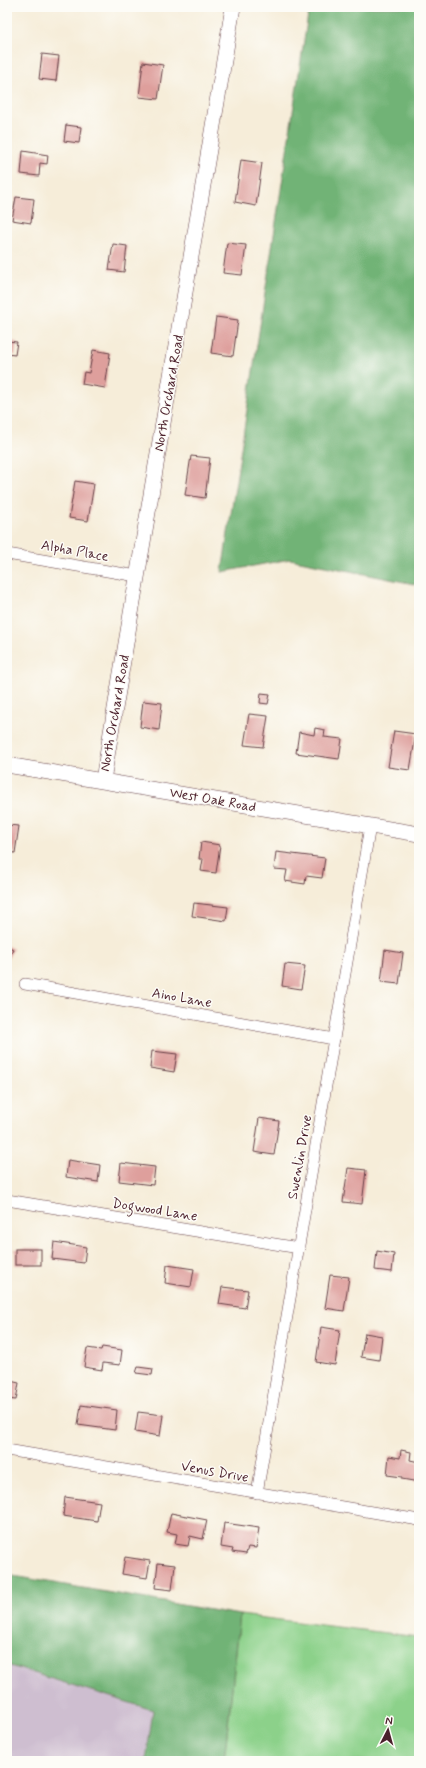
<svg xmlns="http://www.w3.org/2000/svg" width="426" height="1768" viewBox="0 0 426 1768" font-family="Mynerve,sans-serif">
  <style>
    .industrial { fill: #cebed0 }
    .green { fill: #8cd18a; stroke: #6b785a }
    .forest { fill: #71b376; stroke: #5e6950 }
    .building { fill: #de9f9c }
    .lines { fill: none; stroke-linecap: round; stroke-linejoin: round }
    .street-casing { stroke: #643e45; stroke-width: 12 }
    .secondary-casing { stroke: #643e45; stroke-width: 16 }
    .street { stroke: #fff; stroke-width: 11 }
    .secondary { stroke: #fff; stroke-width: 15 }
    .labels { text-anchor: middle; stroke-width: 3; stroke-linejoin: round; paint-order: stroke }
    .street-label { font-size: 14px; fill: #4a1f2b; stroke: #fdfcf7 }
  </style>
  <rect width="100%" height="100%" fill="#fdfcf7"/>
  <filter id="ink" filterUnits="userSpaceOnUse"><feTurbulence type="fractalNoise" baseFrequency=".025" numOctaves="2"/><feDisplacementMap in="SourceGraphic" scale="8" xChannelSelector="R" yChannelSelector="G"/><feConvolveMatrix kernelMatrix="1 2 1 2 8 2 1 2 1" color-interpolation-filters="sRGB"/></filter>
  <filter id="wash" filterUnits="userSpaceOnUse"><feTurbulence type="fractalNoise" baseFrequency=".012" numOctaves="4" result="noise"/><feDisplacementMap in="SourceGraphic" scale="16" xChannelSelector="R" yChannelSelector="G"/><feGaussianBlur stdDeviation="0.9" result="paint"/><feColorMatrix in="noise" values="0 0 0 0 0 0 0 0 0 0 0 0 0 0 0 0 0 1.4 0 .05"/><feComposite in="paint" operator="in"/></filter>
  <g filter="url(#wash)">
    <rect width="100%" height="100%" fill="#f6edd9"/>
    <polygon class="industrial" points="7,1665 153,1710 146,1761 7,1761"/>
    <polygon class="green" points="240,1615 419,1637 419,1761 224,1761"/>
    <g class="forest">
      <polygon points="312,7 419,7 419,585 290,559 222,572 309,8"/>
      <polygon points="7,1575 240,1615 224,1761 146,1761 153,1710 7,1665"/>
    </g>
    <g id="blocks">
      <g class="building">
        <polygon points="42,54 59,56 56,81 39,79"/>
        <polygon points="143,62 163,65 158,99 139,97"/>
        <polygon points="66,125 81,127 79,143 64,141"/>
        <polygon points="23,151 48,155 47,164 40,163 39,176 21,174"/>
        <polygon points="241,160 262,163 256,206 235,202"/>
        <polygon points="16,197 34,199 31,223 12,220"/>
        <polygon points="227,243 246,245 242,275 223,273"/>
        <polygon points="113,244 127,246 124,272 109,270"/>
        <polygon points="216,317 238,320 233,356 211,353"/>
        <polygon points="7,341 17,342 15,355 7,354"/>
        <polygon points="93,350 110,353 105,388 82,384 84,372 89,373"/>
        <polygon points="191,456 210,458 205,498 185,495"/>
        <polygon points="75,481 94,484 88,521 69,518"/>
        <polygon points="261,693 270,694 268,704 260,703"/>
        <polygon points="143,701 162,703 159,730 140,727"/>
        <polygon points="249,714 268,716 263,747 244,745"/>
        <polygon points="315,728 325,730 324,737 342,739 339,759 296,753 299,732 314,735"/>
        <polygon points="394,731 416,734 410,770 388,767"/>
        <polygon points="7,825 19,826 15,853 7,852"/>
        <polygon points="201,842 220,845 216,873 201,871 203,859 199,859"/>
        <polygon points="276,852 325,858 322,878 306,876 305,884 285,881 287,870 274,869"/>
        <polygon points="194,903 228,907 226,921 192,916"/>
        <polygon points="7,946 13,949 7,960"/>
        <polygon points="385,950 403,953 399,984 381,982"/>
        <polygon points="285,964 305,966 301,989 282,986"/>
        <polygon points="152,1051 177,1054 174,1072 150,1068"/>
        <polygon points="259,1118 279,1121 274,1155 254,1152"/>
        <polygon points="68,1160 100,1165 98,1182 66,1177"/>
        <polygon points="121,1163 155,1167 153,1185 119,1181"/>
        <polygon points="348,1168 366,1170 362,1204 343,1202"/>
        <polygon points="54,1242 86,1247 84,1263 52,1259"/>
        <rect x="15" y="1249" width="26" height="16"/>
        <polygon points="377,1251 394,1254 392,1272 375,1270"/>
        <polygon points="167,1265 194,1269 191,1287 165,1283"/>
        <polygon points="330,1275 349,1277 344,1311 325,1308"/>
        <polygon points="222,1287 248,1290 245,1308 219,1304"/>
        <polygon points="321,1327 340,1330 335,1365 316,1362"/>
        <polygon points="365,1333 382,1336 379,1360 361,1357"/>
        <polygon points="102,1347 122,1350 120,1365 103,1363 102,1370 84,1367 87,1348 101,1350"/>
        <polygon points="138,1367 153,1369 152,1375 136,1373"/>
        <polygon points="7,1373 12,1374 10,1381 19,1383 16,1400 7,1399"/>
        <polygon points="81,1405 117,1410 115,1430 78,1425"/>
        <polygon points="138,1412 163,1415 160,1436 135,1432"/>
        <polygon points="401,1450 411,1452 410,1460 419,1462 419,1482 402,1479 402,1477 387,1475 389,1456 400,1458"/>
        <polygon points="65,1497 100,1502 97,1521 63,1516"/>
        <polygon points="171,1513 207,1520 203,1539 190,1536 188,1546 175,1544 177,1534 167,1532"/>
        <polygon points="224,1523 259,1528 256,1548 248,1547 246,1554 232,1552 233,1549 221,1547"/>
        <polygon points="125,1557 150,1561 147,1578 122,1574"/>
        <polygon points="158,1563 175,1565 172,1590 155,1588"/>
      </g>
    </g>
  </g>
  <g filter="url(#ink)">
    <use href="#blocks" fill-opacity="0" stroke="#643e45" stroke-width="1"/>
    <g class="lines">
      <defs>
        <g id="street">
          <polyline points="7,554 137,576"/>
          <polyline points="25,984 334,1039"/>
          <polyline points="7,1200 299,1248"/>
          <polyline points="7,1450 419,1520"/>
          <polyline points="257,1493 370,826"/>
        </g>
        <g id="secondary">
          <polyline points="7,765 419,834"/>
          <polyline points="103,780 233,7"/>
        </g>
      </defs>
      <use href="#street" class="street-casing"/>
      <use href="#secondary" class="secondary-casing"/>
      <use href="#street" class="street"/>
      <use href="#secondary" class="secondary"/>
    </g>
  </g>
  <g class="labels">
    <g class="street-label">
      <text transform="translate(168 393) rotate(-80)" y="5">North Orchard Road</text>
      <text transform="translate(75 550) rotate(10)" y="5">Alpha Place</text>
      <text transform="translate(114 713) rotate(-80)" y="5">North Orchard Road</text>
      <text transform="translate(213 799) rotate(10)" y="5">West Oak Road</text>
      <text transform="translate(182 997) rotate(10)" y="5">Aino Lane</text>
      <text transform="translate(299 1157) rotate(-80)" y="5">Swenlin Drive</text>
      <text transform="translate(155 1209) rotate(9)" y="5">Dogwood Lane</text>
      <text transform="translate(215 1471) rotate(10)" y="5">Venus Drive</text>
    </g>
  </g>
  <rect width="426" height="1768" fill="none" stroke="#fdfcf7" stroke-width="24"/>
  <g transform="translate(388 1730) rotate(6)" stroke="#fdfcf7" stroke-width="3" paint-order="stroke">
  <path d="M0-3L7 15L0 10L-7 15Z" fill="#4a1f2b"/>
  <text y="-6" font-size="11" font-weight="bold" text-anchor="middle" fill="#4a1f2b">N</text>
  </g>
</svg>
